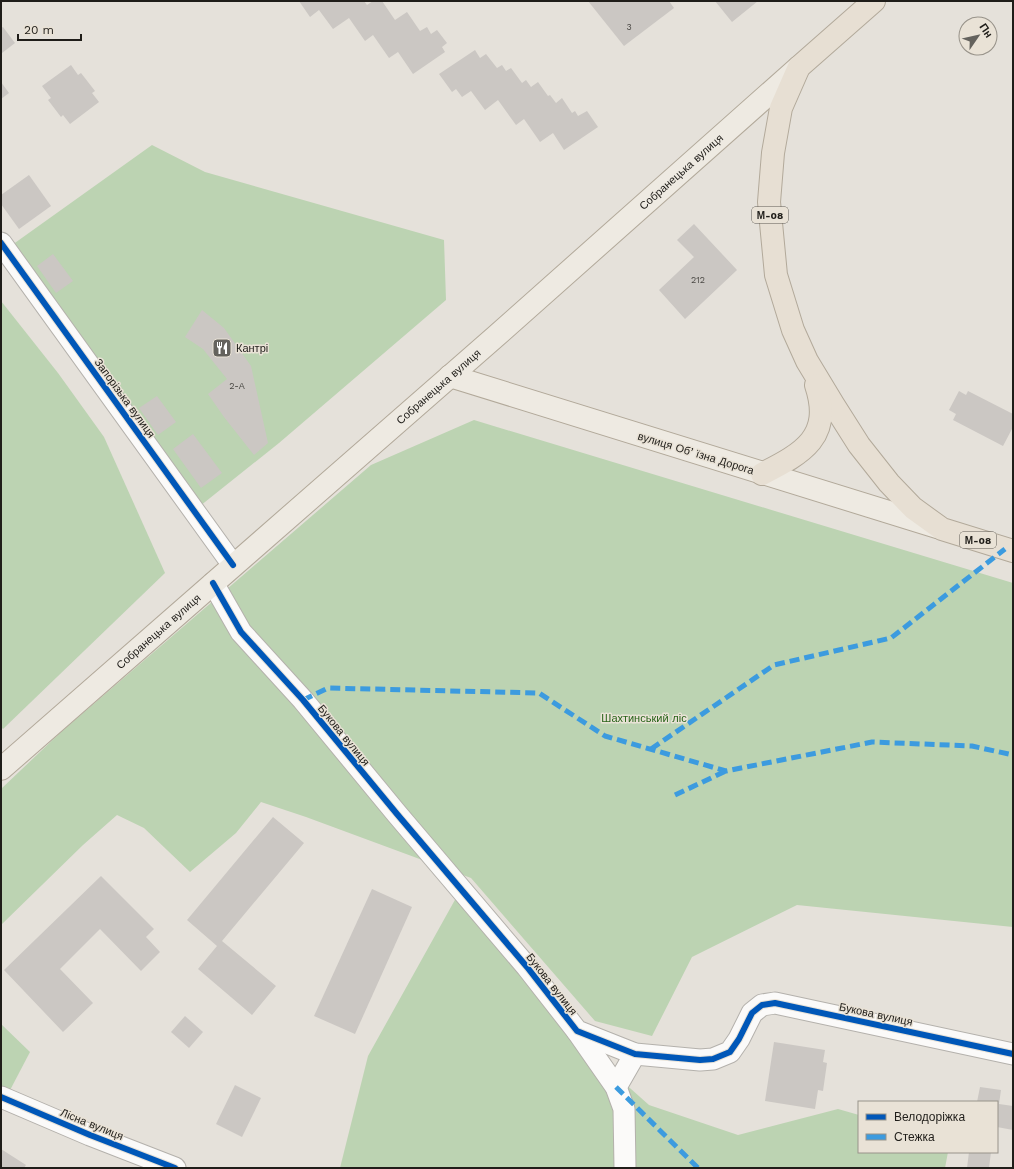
<svg xmlns="http://www.w3.org/2000/svg" width="1014" height="1169" viewBox="0 0 1014 1169" font-family="'Work Sans',sans-serif">
  <style>
    .green { fill: #bcd3b2 }
    .building { fill: #cbc7c3 }
    .lines { fill: none; stroke-linecap: round; stroke-linejoin: round }
    .minor-casing { stroke: #b4b1ac; stroke-width: 23 }
    .major-casing { stroke: #b2a99a; stroke-width: 24 }
    .highway-casing { stroke: #b2a99a; stroke-width: 24 }
    .minor { stroke: #fbfaf9; stroke-width: 21 }
    .major { stroke: #eeeae2; stroke-width: 22 }
    .highway { stroke: #e7dfd3; stroke-width: 22 }
    .quiet { stroke: #3c9bdf; stroke-width: 5; stroke-dasharray: 10 5; stroke-linecap: butt }
    .cycleway-casing { stroke: #e9e2d6; stroke-width: 8 }
    .cycleway { stroke: #0057b8; stroke-width: 6 }
    .labels { text-anchor: middle; stroke-width: 3; stroke-linejoin: round; paint-order: stroke }
    .number-label { font-size: 9px; fill: #4a4844 }
    .shield { fill: #e9e2d6; stroke: #5c5852; stroke-width: 1 }
    .shield-label { font-size: 10px; font-weight: bold; fill: #1f1d19 }
    .street-label { font-size: 11px; fill: #1f1d19; stroke: #e9e2d6 }
    .poi-label { font-size: 11px; fill: #1f1d19; stroke: #e9e2d6; text-anchor: start }
    .park-label { font-size: 11px; fill: #276318; stroke: #e9e2d6 }
  </style>
  <rect width="100%" height="100%" fill="#e5e1da"/>
  <g class="green">
    <polygon points="152,145 205,172 444,240 446,300 279,443 200,506 12,245"/>
    <polygon points="1,301 58,373 104,437 165,573 3,729 1,727"/>
    <polygon points="474,420 1013,583 1013,927 797,905 692,957 652,1036 595,1021 471,878 306,817 261,802 236,833 190,872 144,828 117,815 83,845 1,925 1,789 61,732 371,465"/>
    <polygon points="461,889 568,1033 649,1105 738,1135 838,1109 859,1115 859,1152 948,1152 945,1168 340,1168 368,1056"/>
    <polygon points="1,1024 30,1052 8,1094 1,1090"/>
  </g>
  <g class="building">
    <polygon points="299,1 364,1 367,5 373,1 382,1 395,20 407,12 420,31 427,27 431,34 437,30 447,43 442,47 445,52 413,74 398,52 389,58 373,35 365,41 349,18 333,29 319,10 310,17"/>
    <polygon points="588,1 669,1 674,8 624,46"/>
    <polygon points="715,1 758,1 732,22"/>
    <polygon points="3,27 15,43 2,53 1,28"/>
    <polygon points="475,50 480,58 486,54 497,68 502,65 506,71 511,68 522,83 526,80 531,87 538,82 548,96 550,95 556,103 562,98 572,113 575,111 578,116 587,111 598,127 564,150 553,133 540,142 524,119 516,125 498,100 485,110 471,91 462,97 456,89 452,92 439,74"/>
    <polygon points="71,65 78,75 81,73 95,91 92,93 99,102 70,124 63,115 61,117 48,100 51,98 42,86"/>
    <polygon points="1,82 9,93 1,99"/>
    <polygon points="29,175 51,206 19,229 1,204 1,195"/>
    <polygon points="694,224 737,270 685,319 659,290 694,257 677,240"/>
    <polygon points="53,254 73,281 56,293 37,266"/>
    <polygon points="202,310 224,328 251,366 268,443 254,455 224,417 208,394 227,379 203,349 185,337"/>
    <polygon points="959,391 966,395 968,391 1013,414 1013,427 1003,446 953,420 956,414 949,410"/>
    <polygon points="157,396 176,422 158,435 139,408"/>
    <polygon points="193,434 222,473 201,488 173,449"/>
    <polygon points="273,817 304,843 222,941 276,986 252,1015 198,969 217,946 187,920"/>
    <polygon points="101,876 154,929 146,937 160,952 141,971 100,929 60,969 93,1003 63,1032 4,970"/>
    <polygon points="372,889 412,907 355,1034 314,1016"/>
    <polygon points="185,1016 203,1032 189,1048 171,1032"/>
    <polygon points="774,1042 825,1050 823,1062 827,1063 823,1091 818,1090 815,1109 765,1101"/>
    <polygon points="235,1085 261,1098 242,1137 216,1124"/>
    <polygon points="980,1087 1001,1090 999,1104 1013,1106 1013,1130 997,1127 997,1102 977,1102"/>
    <polygon points="1,1149 26,1165 24,1168 1,1168"/>
    <polygon points="969,1152 991,1152 989,1168 967,1168"/>
  </g>
  <g class="lines">
    <defs>
      <g id="minor">
        <polyline points="1,243 233,565"/>
        <polyline points="213,583 241,632 303,700 397,814 527,967 577,1031 635,1054 700,1060 713,1059 730,1052 739,1039 752,1013 762,1005 775,1003 1013,1054"/>
        <polyline points="577,1031 616,1087 624,1109 625,1168"/>
        <polyline points="616,1087 635,1054"/>
        <polyline points="1,1097 90,1135 175,1168"/>
      </g>
      <g id="major">
        <polyline points="450,376 937,527"/>
        <path id="s1" d="M1,769L495,337L799,67"/>
      </g>
      <g id="highway">
        <polyline points="874,1 799,67 781,108 773,153 769,202 776,275 793,330 807,361 833,404 859,445 889,483 913,508 942,529 1013,551"/>
        <path d="M762,474C803,453 833,437 816,385"/>
      </g>
    </defs>
    <use href="#minor" class="minor-casing"/>
    <use href="#major" class="major-casing"/>
    <use href="#highway" class="highway-casing"/>
    <use href="#minor" class="minor"/>
    <use href="#major" class="major"/>
    <use href="#highway" class="highway"/>
    <g class="quiet">
      <polyline points="303,700 328,688 539,693 605,736 726,771 872,742 972,746 1013,755"/>
      <polyline points="651,749 774,665 891,638 1005,549"/>
      <polyline points="675,795 726,771"/>
      <polyline points="616,1087 698,1168"/>
    </g>
    <defs>
      <g id="cycleway">
        <polyline points="1,243 233,565"/>
        <polyline points="213,583 241,632 303,700 397,814 527,967 577,1031 635,1054 700,1060 713,1059 730,1052 739,1039 752,1013 762,1005 775,1003 1013,1054"/>
        <polyline points="1,1097 90,1135 175,1168"/>
      </g>
    </defs>
    <use href="#cycleway" class="cycleway-casing"/>
    <use href="#cycleway" class="cycleway"/>
  </g>
  <defs>
    <symbol id="restaurant-square" viewBox="-11 -11 22 22"><rect x="-9" y="-9" width="18" height="18" rx="4" fill="#64625d" stroke="#e9e2d6"/><path d="M-5-6h1v4h1v-4h1v4h1v-4h1v5L-1.5 .5V6h-2V.5L-5-1ZM5-6V6H3V1.5H1.5Q1.5-4 5-6Z" fill="#fff"/></symbol>
  </defs>
  <g fill-rule="evenodd">
    <use href="#restaurant-square" x="211" y="337" width="22" height="22"/>
  </g>
  <g class="labels">
    <g class="number-label">
      <text x="629" y="30">3</text>
      <text x="698" y="283">212</text>
      <text x="237" y="389">2-А</text>
    </g>
    <g class="shield">
      <rect x="752" y="207" width="36" height="16" rx="3"/>
      <rect x="960" y="532" width="36" height="16" rx="3"/>
    </g>
    <g class="shield-label">
      <text x="770" y="219">М-08</text>
      <text x="978" y="544">М-08</text>
    </g>
    <g class="street-label">
      <text dy="4" stroke="none"><textPath href="#s1" startOffset="905">Собранецька вулиця</textPath></text>
      <text dy="4" stroke="none"><textPath href="#s1" startOffset="581">Собранецька вулиця</textPath></text>
      <text transform="translate(125 398) rotate(54)" y="4">Запорізька вулиця</text>
      <text transform="translate(696 453) rotate(17)" y="4">вулиця Обʼїзна Дорога</text>
      <text dy="4" stroke="none"><textPath href="#s1" startOffset="209">Собранецька вулиця</textPath></text>
      <text transform="translate(344 735) rotate(51)" y="4">Букова вулиця</text>
      <text transform="translate(552 984) rotate(52)" y="4">Букова вулиця</text>
      <text transform="translate(876 1014) rotate(12)" y="4">Букова вулиця</text>
      <text transform="translate(92 1124) rotate(22)" y="4">Лісна вулиця</text>
    </g>
    <g class="poi-label">
      <text x="236" y="352">Кантрі</text>
    </g>
    <g class="park-label">
      <text x="644" y="722">Шахтинський ліс</text>
    </g>
  </g>
  <rect width="1014" height="1169" fill="none" stroke="#1f1d19" stroke-width="4"/>
  <rect x="858" y="1101" width="140" height="52" fill="#e9e2d6" stroke="#98938a"/>
  <rect x="866" y="1114" width="20" height="6" fill="#0057b8" stroke="#98938a"/>
  <text x="894" y="1121" font-size="12" fill="#1f1d19">Велодоріжка</text>
  <rect x="866" y="1134" width="20" height="6" fill="#3c9bdf" stroke="#98938a"/>
  <text x="894" y="1141" font-size="12" fill="#1f1d19">Стежка</text>
  <g transform="translate(978 36) rotate(56)"><circle r="19" fill="#e9e2d6" stroke="#98938a"/>
  <path d="M0-3L7 15L0 10L-7 15Z" fill="#64625d"/>
  <text y="-6" font-size="11" font-weight="bold" text-anchor="middle" fill="#1f1d19">Пн</text>
  </g>
  <path d="M18 34v6h63v-6" fill="none" stroke="#1f1d19" stroke-width="2"/>
  <text x="24" y="34" font-size="12" fill="#1f1d19" stroke="#e9e2d6" stroke-width="3" paint-order="stroke">20 m</text>
</svg>
